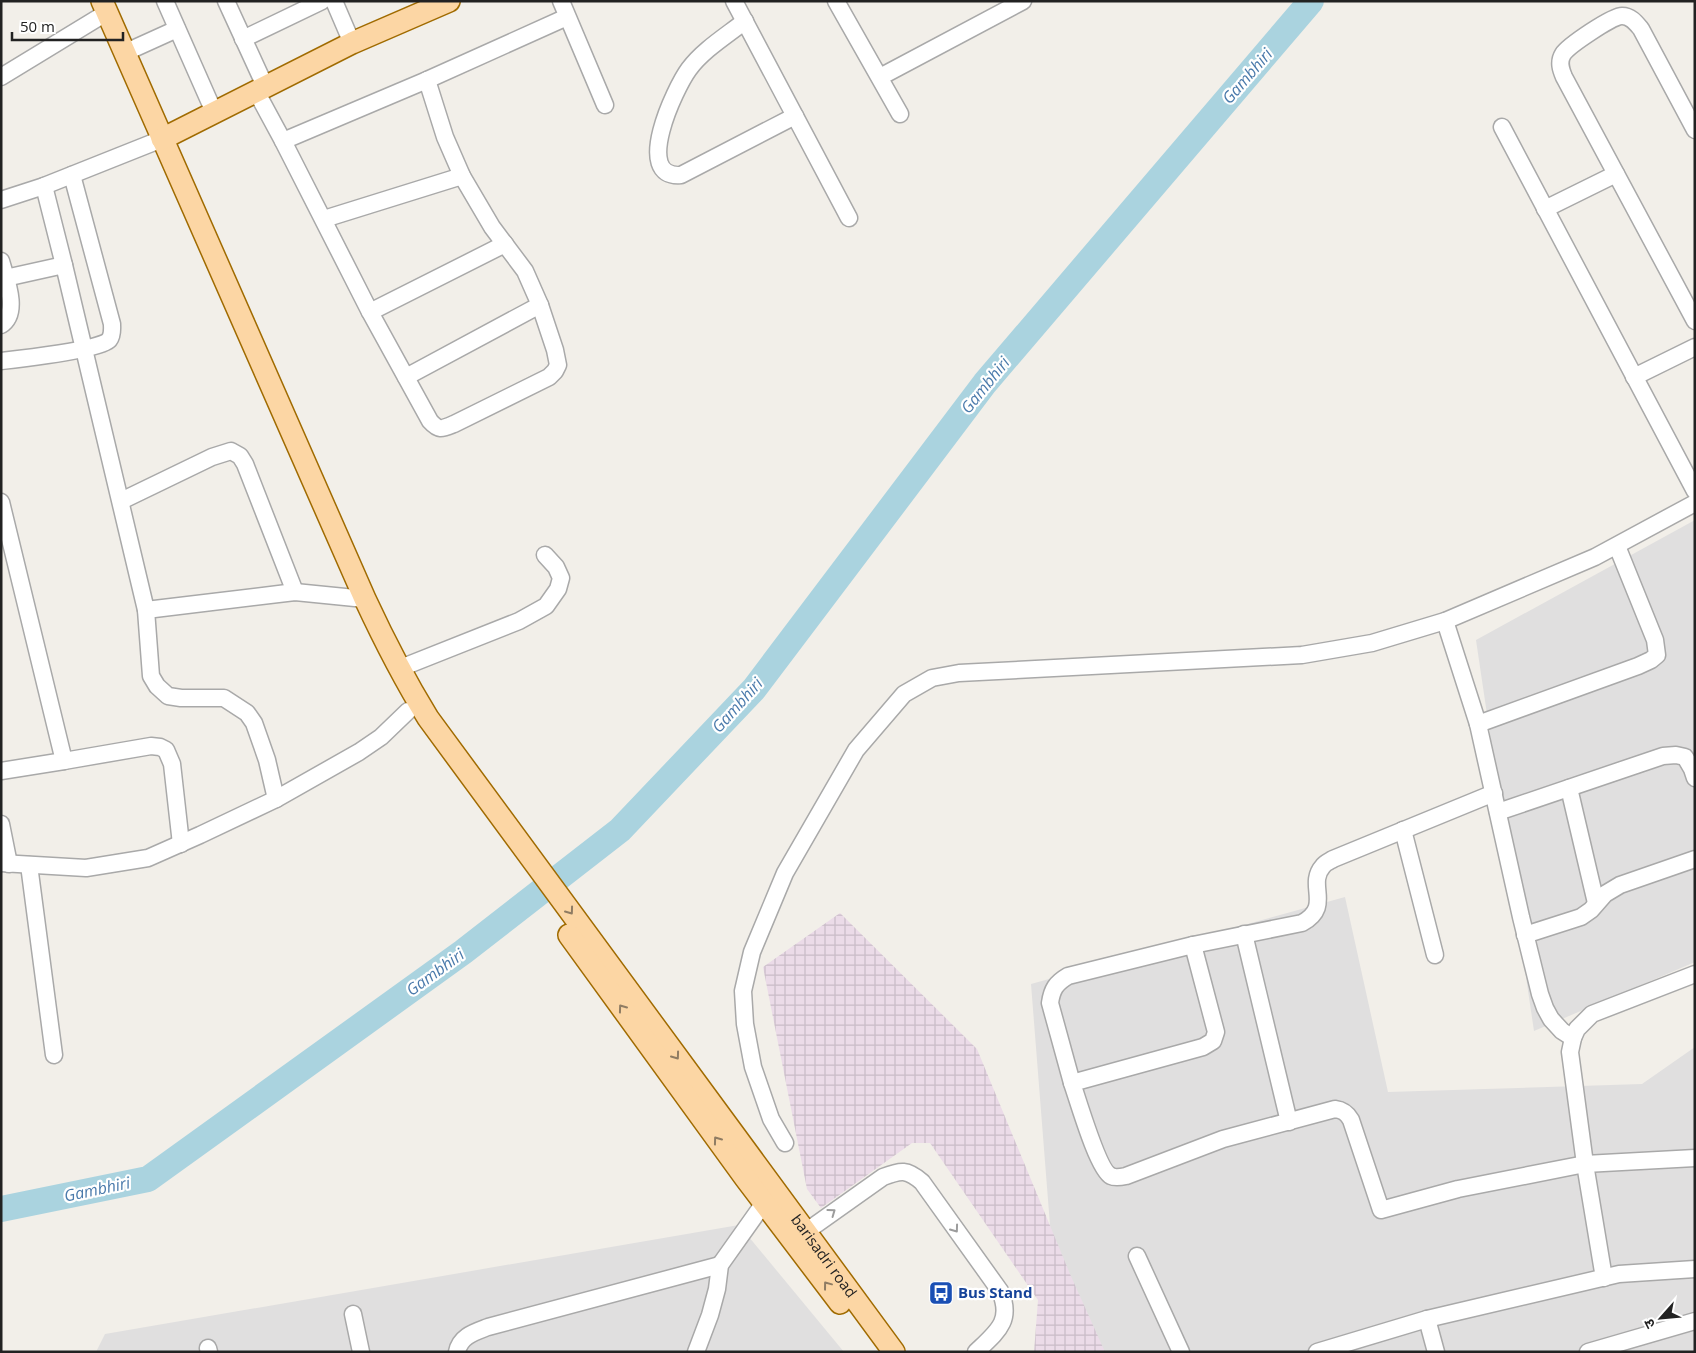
<svg xmlns="http://www.w3.org/2000/svg" width="1696" height="1353" viewBox="0 0 1696 1353" font-family="'Open Sans','Noto Sans Devanagari',sans-serif">
  <style>
    .residential { fill: #e0dfdf }
    .industrial { fill: url(#industrial-grid) }
    .lines { fill: none; stroke-linecap: round; stroke-linejoin: round }
    .river { stroke: #aad3df; stroke-width: 26 }
    .minor-casing { stroke: #a9a9a9; stroke-width: 19 }
    .major-casing { stroke: #a06b00; stroke-width: 24 }
    .minor { stroke: #fff; stroke-width: 16 }
    .major { stroke: #fcd6a4; stroke-width: 21 }
    .oneway { stroke: #8f7c63 }
    .oneway2 { stroke: #9c9c9c }
    .labels { text-anchor: middle; stroke-width: 4.5; stroke-linejoin: round; paint-order: stroke }
    .street-label { font-size: 15px; fill: #222; stroke: #fff }
    .transit-label { font-size: 15px; font-weight: bold; fill: #164399; stroke: #fff; text-anchor: start }
    .water-label { font-size: 16px; font-style: italic; fill: #4a7aab; stroke: #fff }
  </style>
  <defs>
    <pattern id="industrial-grid" width="8" height="8" patternUnits="userSpaceOnUse" patternTransform="scale(1.25)"><rect width="8" height="8" fill="#ebdbe8"/><path d="M0 4h8M4 0v8" fill="none" stroke="#c9bcc7"/></pattern>
  </defs>
  <rect width="100%" height="100%" fill="#f2efe9"/>
  <g class="residential">
    <polygon points="1695,520 1695,962 1534,1031 1476,640"/>
    <polygon points="1345,897 1388,1092 1642,1084 1695,1047 1695,1352 1060,1352 1031,984"/>
    <polygon points="739,1225 844,1352 96,1352 105,1334"/>
  </g>
  <polygon class="industrial" points="840,913 977,1049 1070,1274 1105,1352 1034,1352 1038,1300 930,1143 912,1143 821,1208 807,1189 763,967"/>
  <g class="lines">
    <polyline class="river" points="1,1209 148,1179 463,952 620,830 754,689 985,383 1311,1"/>
    <defs>
      <g id="minor">
        <polyline points="165,1 214,112"/>
        <polyline points="226,1 265,86"/>
        <polyline points="334,1 352,43"/>
        <polyline points="561,1 605,105"/>
        <polyline points="734,1 849,218"/>
        <polyline points="836,1 900,114"/>
        <path d="M745,21C726,36 703,50 689,69C675,88 632,179 681,175L795,116"/>
        <polyline points="243,39 322,1"/>
        <polyline points="124,53 177,29"/>
        <polyline points="1,77 106,13"/>
        <polyline points="880,77 1023,1"/>
        <polyline points="256,91 283,141 427,80 567,17"/>
        <polyline points="1502,127 1695,491"/>
        <path d="M1695,130L1641,29C1636,23 1631,16 1622,16C1612,16 1568,46 1563,54C1558,62 1561,70 1564,77L1695,321"/>
        <path d="M283,141L370,312L430,421C439,431 442,429 454,424L549,377L555,371L558,365L555,350L540,305L525,271L492,227L462,176L445,137L427,80"/>
        <polyline points="1,200 44,186 162,139"/>
        <polyline points="1545,209 1616,174"/>
        <polyline points="324,219 462,176"/>
        <path d="M1,261C6,279 20,313 1,325"/>
        <polyline points="1,279 64,265"/>
        <polyline points="370,312 505,244"/>
        <path d="M1,361C19,359 101,350 109,340C113,335 112,329 112,324L72,175"/>
        <polyline points="406,377 540,305"/>
        <polyline points="1634,377 1695,347"/>
        <polyline points="121,501 212,457 231,451 240,456 245,464 295,592"/>
        <polyline points="1,502 64,761 1,771"/>
        <polyline points="146,610 295,592 365,599"/>
        <polyline points="1445,621 1478,724 1521,917 1540,994 1545,1008 1551,1019 1562,1031 1573,1038"/>
        <polyline points="398,669 519,621 546,606 558,589 561,578 556,567 545,555"/>
        <polyline points="1478,724 1638,666 1651,660 1657,655 1655,640 1617,546"/>
        <polyline points="64,761 151,746 160,747 166,750 172,764 181,844"/>
        <polyline points="1569,788 1596,903"/>
        <polyline points="276,799 359,752 381,737 408,711"/>
        <polyline points="1498,812 1663,756 1676,755 1685,757 1692,769 1695,778"/>
        <polyline points="1,824 9,864"/>
        <polyline points="1403,830 1435,955"/>
        <polyline points="1,863 86,868 148,858 200,835 276,799 267,760 254,723 247,713 224,698 181,698 168,696 157,686 151,676 146,610 64,265 44,186"/>
        <polyline points="29,865 54,1055"/>
        <polyline points="1244,934 1289,1122"/>
        <polyline points="1525,935 1581,917 1591,910 1605,894 1620,885 1695,859"/>
        <path d="M1193,945L1216,1032L1213,1041L1203,1047L1072,1083C1078,1100 1098,1170 1111,1176C1115,1178 1121,1177 1126,1176L1223,1139L1335,1109C1343,1110 1347,1113 1351,1120L1381,1210L1458,1189L1585,1164L1695,1158"/>
        <path d="M1072,1083L1050,1003C1052,989 1056,983 1068,976L1193,945L1302,923C1333,906 1306,885 1323,866C1325,863 1330,861 1333,859L1494,793"/>
        <polyline points="785,1143 771,1119 753,1067 745,1024 743,991 752,952 785,873 856,750 904,694 932,678 959,673 1302,655 1372,643 1445,621 1595,557 1695,503"/>
        <path d="M797,1238L883,1177C901,1170 907,1169 922,1182L1000,1291C1013,1321 997,1332 976,1352"/>
        <polyline points="1137,1256 1181,1352"/>
        <polyline points="1604,1278 1585,1164 1570,1052 1573,1038 1577,1029 1592,1014 1695,974"/>
        <polyline points="353,1314 361,1352"/>
        <polyline points="1427,1319 1436,1352"/>
        <polyline points="208,1348 209,1352"/>
        <path d="M457,1352C460,1336 475,1332 488,1327L720,1265"/>
        <polyline points="696,1352 710,1315 717,1289 720,1265 764,1203"/>
        <polyline points="1317,1352 1427,1319 1619,1274 1695,1269"/>
        <polyline points="1588,1352 1695,1321"/>
      </g>
      <g id="major">
        <path id="s1" d="M102,1L365,599C384,640 404,679 428,718L894,1352"/>
        <polyline points="162,139 352,43 449,1"/>
        <polyline points="569,935 746,1179 840,1303"/>
      </g>
    </defs>
    <use href="#minor" class="minor-casing"/>
    <use href="#major" class="major-casing"/>
    <use href="#minor" class="minor"/>
    <use href="#major" class="major"/>
  </g>
  <defs><path id="oneway-chevron" d="M-2-3.5L2.5 0L-2 3.5" fill="none" stroke-width="1.6" stroke-linecap="round" stroke-linejoin="round" transform="scale(1.25)"/></defs>
  <g class="oneway">
    <use href="#oneway-chevron" transform="translate(570 911) rotate(54)"/>
    <use href="#oneway-chevron" transform="translate(622 1008) rotate(-126)"/>
    <use href="#oneway-chevron" transform="translate(676 1056) rotate(54)"/>
    <use href="#oneway-chevron" transform="translate(717 1140) rotate(-126)"/>
    <use href="#oneway-chevron" transform="translate(827 1285) rotate(-127)"/>
  </g>
  <g class="oneway2">
    <use href="#oneway-chevron" transform="translate(832 1212) rotate(-36)"/>
    <use href="#oneway-chevron" transform="translate(955 1229) rotate(54)"/>
  </g>
  <defs>
    <symbol id="bus-square" viewBox="-11 -11 22 22"><rect x="-9" y="-9" width="18" height="18" rx="4" fill="#1a4fb4" stroke="#fff"/><path d="M-5-6H5V4H4V6H2V4H-2V6H-4V4H-5ZM-3.5-4V0h7V-4ZM-3.5 1.2v1.5H-2V1.2ZM2 1.2v1.5H3.5V1.2Z" fill="#fff"/></symbol>
  </defs>
  <g fill-rule="evenodd">
    <use href="#bus-square" x="927" y="1279" width="28" height="28"/>
  </g>
  <g class="labels">
    <g class="street-label">
      <text dy="5" stroke="none"><textPath href="#s1" startOffset="1456">barisadri road</textPath></text>
    </g>
    <g class="transit-label">
      <text x="958" y="1298">Bus Stand</text>
    </g>
    <g class="water-label">
      <text transform="translate(1247 76) rotate(-49)" y="6">Gambhiri</text>
      <text transform="translate(985 385) rotate(-51)" y="6">Gambhiri</text>
      <text transform="translate(737 705) rotate(-48)" y="6">Gambhiri</text>
      <text transform="translate(435 972) rotate(-36)" y="6">Gambhiri</text>
      <text transform="translate(97 1189) rotate(-12)" y="6">Gambhiri</text>
    </g>
  </g>
  <rect width="1696" height="1353" fill="none" stroke="#222222" stroke-width="5"/>
  <g transform="translate(1661 1318) rotate(243)" stroke="#ffffff" stroke-width="4" paint-order="stroke">
  <path d="M0-4L9 19L0 12L-9 19Z" fill="#222222"/>
  <text y="-8" font-size="14" font-weight="bold" text-anchor="middle" fill="#222222">उ</text>
  </g>
  <path d="M12 32v8h111v-8" fill="none" stroke="#222222" stroke-width="2.5"/>
  <text x="20" y="32" font-size="15" fill="#222222" stroke="#ffffff" stroke-width="4" paint-order="stroke">50 m</text>
</svg>
